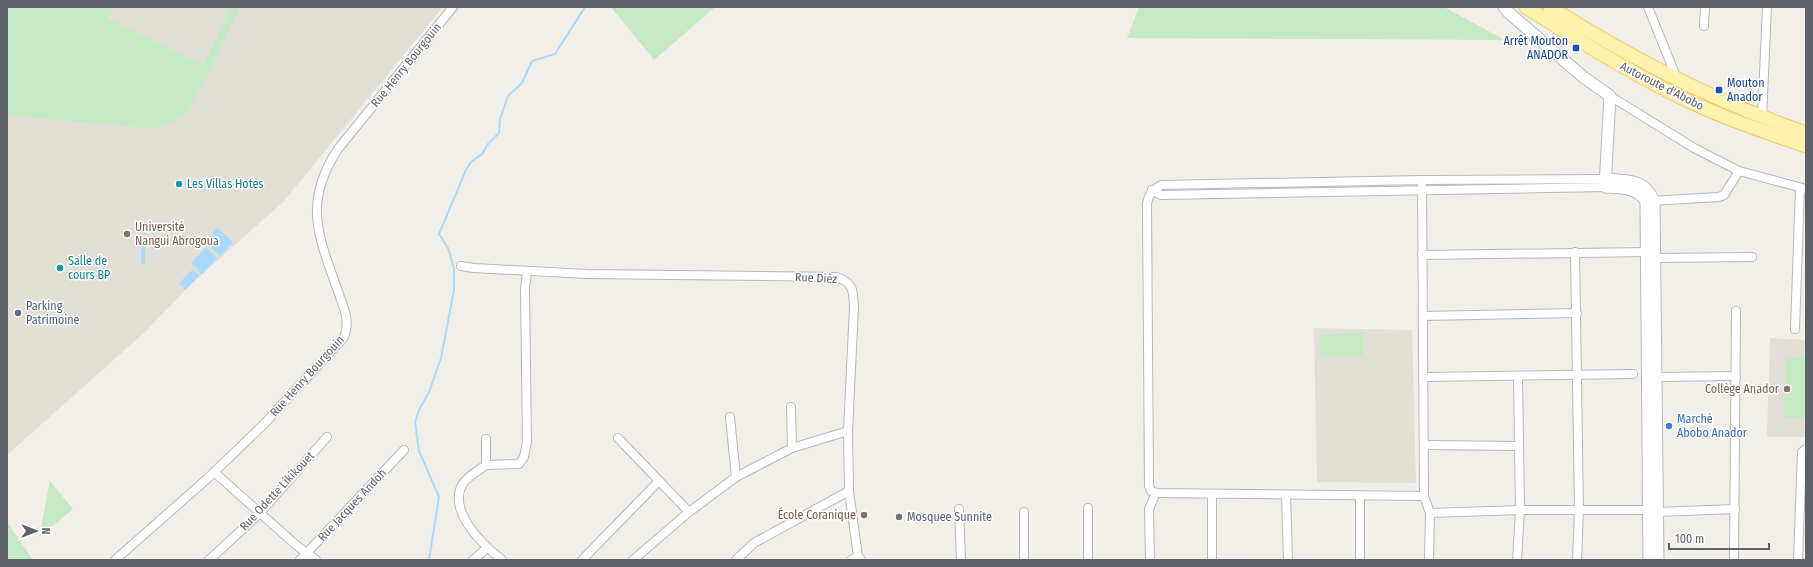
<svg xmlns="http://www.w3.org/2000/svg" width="1813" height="567" viewBox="0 0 1813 567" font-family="'Fira Sans Condensed',sans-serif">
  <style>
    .education { fill: #e1ded6 }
    .green { fill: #c5e8c5 }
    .water { fill: #aadaff }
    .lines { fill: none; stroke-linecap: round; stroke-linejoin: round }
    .stream { stroke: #aadaff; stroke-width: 2 }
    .street-casing { stroke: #b5b8bc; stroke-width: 10 }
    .secondary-casing { stroke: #b6babf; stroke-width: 13 }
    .primary-casing { stroke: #f2c960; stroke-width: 15 }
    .street { stroke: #fff; stroke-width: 8 }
    .secondary { stroke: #fff; stroke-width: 11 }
    .primary { stroke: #fff2af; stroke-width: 13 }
    .transit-dot { fill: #1a4fb4; stroke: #fff; stroke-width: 1.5 }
    .culture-dot { fill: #0f9aa8; stroke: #fff; stroke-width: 1.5 }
    .education-dot { fill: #8d6e63; stroke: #fff; stroke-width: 1.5 }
    .service-dot { fill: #5c6f8a; stroke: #fff; stroke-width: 1.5 }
    .shop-dot { fill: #3f7fe0; stroke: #fff; stroke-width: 1.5 }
    .worship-dot { fill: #6b7280; stroke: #fff; stroke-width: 1.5 }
    .labels { text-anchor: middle; stroke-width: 3; stroke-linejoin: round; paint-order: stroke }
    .transit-label { font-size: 12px; fill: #164399; stroke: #fff; text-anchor: end }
    .street-label { font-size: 12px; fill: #5f6368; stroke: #fff }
    .culture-label { font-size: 12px; fill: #0d838f; stroke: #fff; text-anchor: start }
    .education-label { font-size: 12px; fill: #785e54; stroke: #fff; text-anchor: end }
    .service-label { font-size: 12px; fill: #4e5e75; stroke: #fff; text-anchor: start }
    .shop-label { font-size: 12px; fill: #366cbe; stroke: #fff; text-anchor: start }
    .worship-label { font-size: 12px; fill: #5b616d; stroke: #fff; text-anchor: start }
  </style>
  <rect width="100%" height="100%" fill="#f1efe8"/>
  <g class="education">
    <polygon points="7,7 443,7 284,201 188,287 145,332 7,455"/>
    <polygon points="1314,328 1412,330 1416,483 1317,482"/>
    <polygon points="1770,338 1806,340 1806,437 1767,437"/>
  </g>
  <g class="green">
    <polygon points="7,7 114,7 108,19 204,65 231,7 240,7 207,77 186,114 156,129 7,115"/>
    <polygon points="611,7 715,7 654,60"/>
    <polygon points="1139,7 1444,7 1505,40 1127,38"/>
    <polygon points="1363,333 1363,356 1321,357 1320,335"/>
    <polygon points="1786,357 1806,358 1806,418 1784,418"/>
    <polygon points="50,481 73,509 39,537"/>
    <polygon points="7,522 33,560 7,560"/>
  </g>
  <g class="water">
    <rect x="140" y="224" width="6" height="11"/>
    <polygon points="217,228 233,242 220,256 205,242"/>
    <rect x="141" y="239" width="4" height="25"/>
    <polygon points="206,247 217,258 202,274 191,263"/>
    <polygon points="193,269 199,276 185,290 179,283"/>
  </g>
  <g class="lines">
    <polyline class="stream" points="429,560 439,497 419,451 415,422 419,410 429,392 441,358 454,290 454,268 448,248 439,234 466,170 471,162 482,154 488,144 499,133 500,119 508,96 522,83 532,61 555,54 585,7"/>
    <defs>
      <g id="street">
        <polyline points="1648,7 1677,79"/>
        <polyline points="1704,26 1705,7"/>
        <polyline points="1610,96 1694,148 1739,171 1806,189"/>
        <polyline points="1762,118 1767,7"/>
        <path d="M1422,180L1424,496L1156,493L1151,491L1149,486L1147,204C1149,193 1152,191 1161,185L1422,180L1606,179"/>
        <polyline points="1152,190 1161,195 1605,187"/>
        <polyline points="1650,201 1719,197 1724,195 1739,171"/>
        <polyline points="1575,252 1579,510 1577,560"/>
        <polyline points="1422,255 1647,252"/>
        <polyline points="1655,258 1752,257"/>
        <path d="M461,266L474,268L587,274L837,277C854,284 853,290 854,307L848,431L849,491L858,556L861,560"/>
        <polyline points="1423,316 1577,313"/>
        <polyline points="1795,329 1800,188"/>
        <polyline points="1424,377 1633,374"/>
        <polyline points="1657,377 1736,376"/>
        <polyline points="791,407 792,448"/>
        <polyline points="730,417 736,477"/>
        <polyline points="618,438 689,512"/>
        <path d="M486,439V465C479,470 466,477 462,485C448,512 483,545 502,560"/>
        <polyline points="1424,445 1519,446"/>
        <polyline points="486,465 519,464 524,457 527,442 525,289 527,272"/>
        <polyline points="214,472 296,545 316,560"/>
        <polyline points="1212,494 1212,560"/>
        <polyline points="1286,495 1288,560"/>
        <polyline points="1424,496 1430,513 1429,560"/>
        <polyline points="1088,508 1088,560"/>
        <polyline points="959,509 961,560"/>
        <polyline points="1024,512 1024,560"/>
        <polyline points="1657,512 1735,509"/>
        <polyline points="1430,513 1520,510 1648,510"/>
        <path d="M115,560L208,478L265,423L344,337C350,323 345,311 340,297C320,239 301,205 338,149L453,7"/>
        <polyline points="209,560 260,513 327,437"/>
        <polyline points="300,560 404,450"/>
        <polyline points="473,560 487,548"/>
        <polyline points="582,560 658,482"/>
        <polyline points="633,560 689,512 736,477 792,448 848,431"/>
        <polyline points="736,560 754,543 849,491"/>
        <polyline points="851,560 858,556"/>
        <polyline points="1150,560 1149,509 1156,493"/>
        <polyline points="1360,560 1360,496"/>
        <polyline points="1517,560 1520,510 1518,376"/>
        <polyline points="1734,560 1736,311"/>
        <polyline points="1798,560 1802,452 1806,449"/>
      </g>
      <g id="secondary">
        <path d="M1504,7L1508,12L1582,76L1610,96L1605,187C1622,188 1636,187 1646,201L1649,560"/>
        <path d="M1606,179C1627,181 1644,178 1654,201L1658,560"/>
      </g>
      <g id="primary">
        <path d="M1526,7C1575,38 1624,69 1676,95C1718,116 1762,131 1806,146"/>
        <path d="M1550,7C1630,58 1716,102 1806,133"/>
      </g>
    </defs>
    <use href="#street" class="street-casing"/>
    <use href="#secondary" class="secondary-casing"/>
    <use href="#primary" class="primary-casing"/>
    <use href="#street" class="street"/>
    <use href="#secondary" class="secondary"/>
    <use href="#primary" class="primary"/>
  </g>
  <g class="transit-dot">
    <rect x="1572" y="44" width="8" height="8" rx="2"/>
    <rect x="1715" y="86" width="8" height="8" rx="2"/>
  </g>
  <g class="culture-dot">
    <circle cx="179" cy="184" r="4"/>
    <circle cx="60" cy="268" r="4"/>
  </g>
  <g class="education-dot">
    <circle cx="127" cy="234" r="4"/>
    <circle cx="1787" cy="389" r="4"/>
    <circle cx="864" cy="515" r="4"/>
  </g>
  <circle class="service-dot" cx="18" cy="313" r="4"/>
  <circle class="shop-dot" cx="1669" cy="426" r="4"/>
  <circle class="worship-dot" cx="899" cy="517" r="4"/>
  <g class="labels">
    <g class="transit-label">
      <text x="1568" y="45">Arrêt Mouton<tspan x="1568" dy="14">ANADOR</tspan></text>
      <text x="1727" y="87" text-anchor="start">Mouton<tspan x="1727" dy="14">Anador</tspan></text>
    </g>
    <g class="street-label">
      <text transform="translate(406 65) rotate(-51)" y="4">Rue Henry Bourgouin</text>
      <text transform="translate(1662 86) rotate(27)" y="4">Autoroute d'Abobo</text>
      <text transform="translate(816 278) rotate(3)" y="4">Rue Dièz</text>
      <text transform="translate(307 376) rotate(-48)" y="4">Rue Henry Bourgouin</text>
      <text transform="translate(277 491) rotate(-47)" y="4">Rue Odette Likikouet</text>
      <text transform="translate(352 505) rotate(-47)" y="4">Rue Jacques Andoh</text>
    </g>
    <g class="culture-label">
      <text x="187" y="188">Les Villas Hotes</text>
      <text x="68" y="265">Salle de<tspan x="68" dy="14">cours BP</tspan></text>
    </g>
    <g class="education-label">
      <text x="135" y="231" text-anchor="start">Université<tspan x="135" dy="14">Nangui Abrogoua</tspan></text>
      <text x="1779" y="393">Collège Anador</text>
      <text x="856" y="519">École Coranique</text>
    </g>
    <g class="service-label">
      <text x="26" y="310">Parking<tspan x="26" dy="14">Patrimoine</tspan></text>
    </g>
    <g class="shop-label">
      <text x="1677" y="423">Marché<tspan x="1677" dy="14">Abobo Anador</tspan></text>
    </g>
    <g class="worship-label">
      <text x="907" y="521">Mosquee Sunnite</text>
    </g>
  </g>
  <rect width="1813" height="567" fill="none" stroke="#5f6368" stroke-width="16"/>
  <g transform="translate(36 531) rotate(90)" stroke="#ffffff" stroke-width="3" paint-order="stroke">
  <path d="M0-3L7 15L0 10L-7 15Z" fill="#5f6368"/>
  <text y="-6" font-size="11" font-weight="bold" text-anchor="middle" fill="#5f6368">N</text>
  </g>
  <path d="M1669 543v6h100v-6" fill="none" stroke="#5f6368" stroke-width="2"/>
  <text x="1675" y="543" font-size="12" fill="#5f6368" stroke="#ffffff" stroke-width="3" paint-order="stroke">100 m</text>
</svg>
